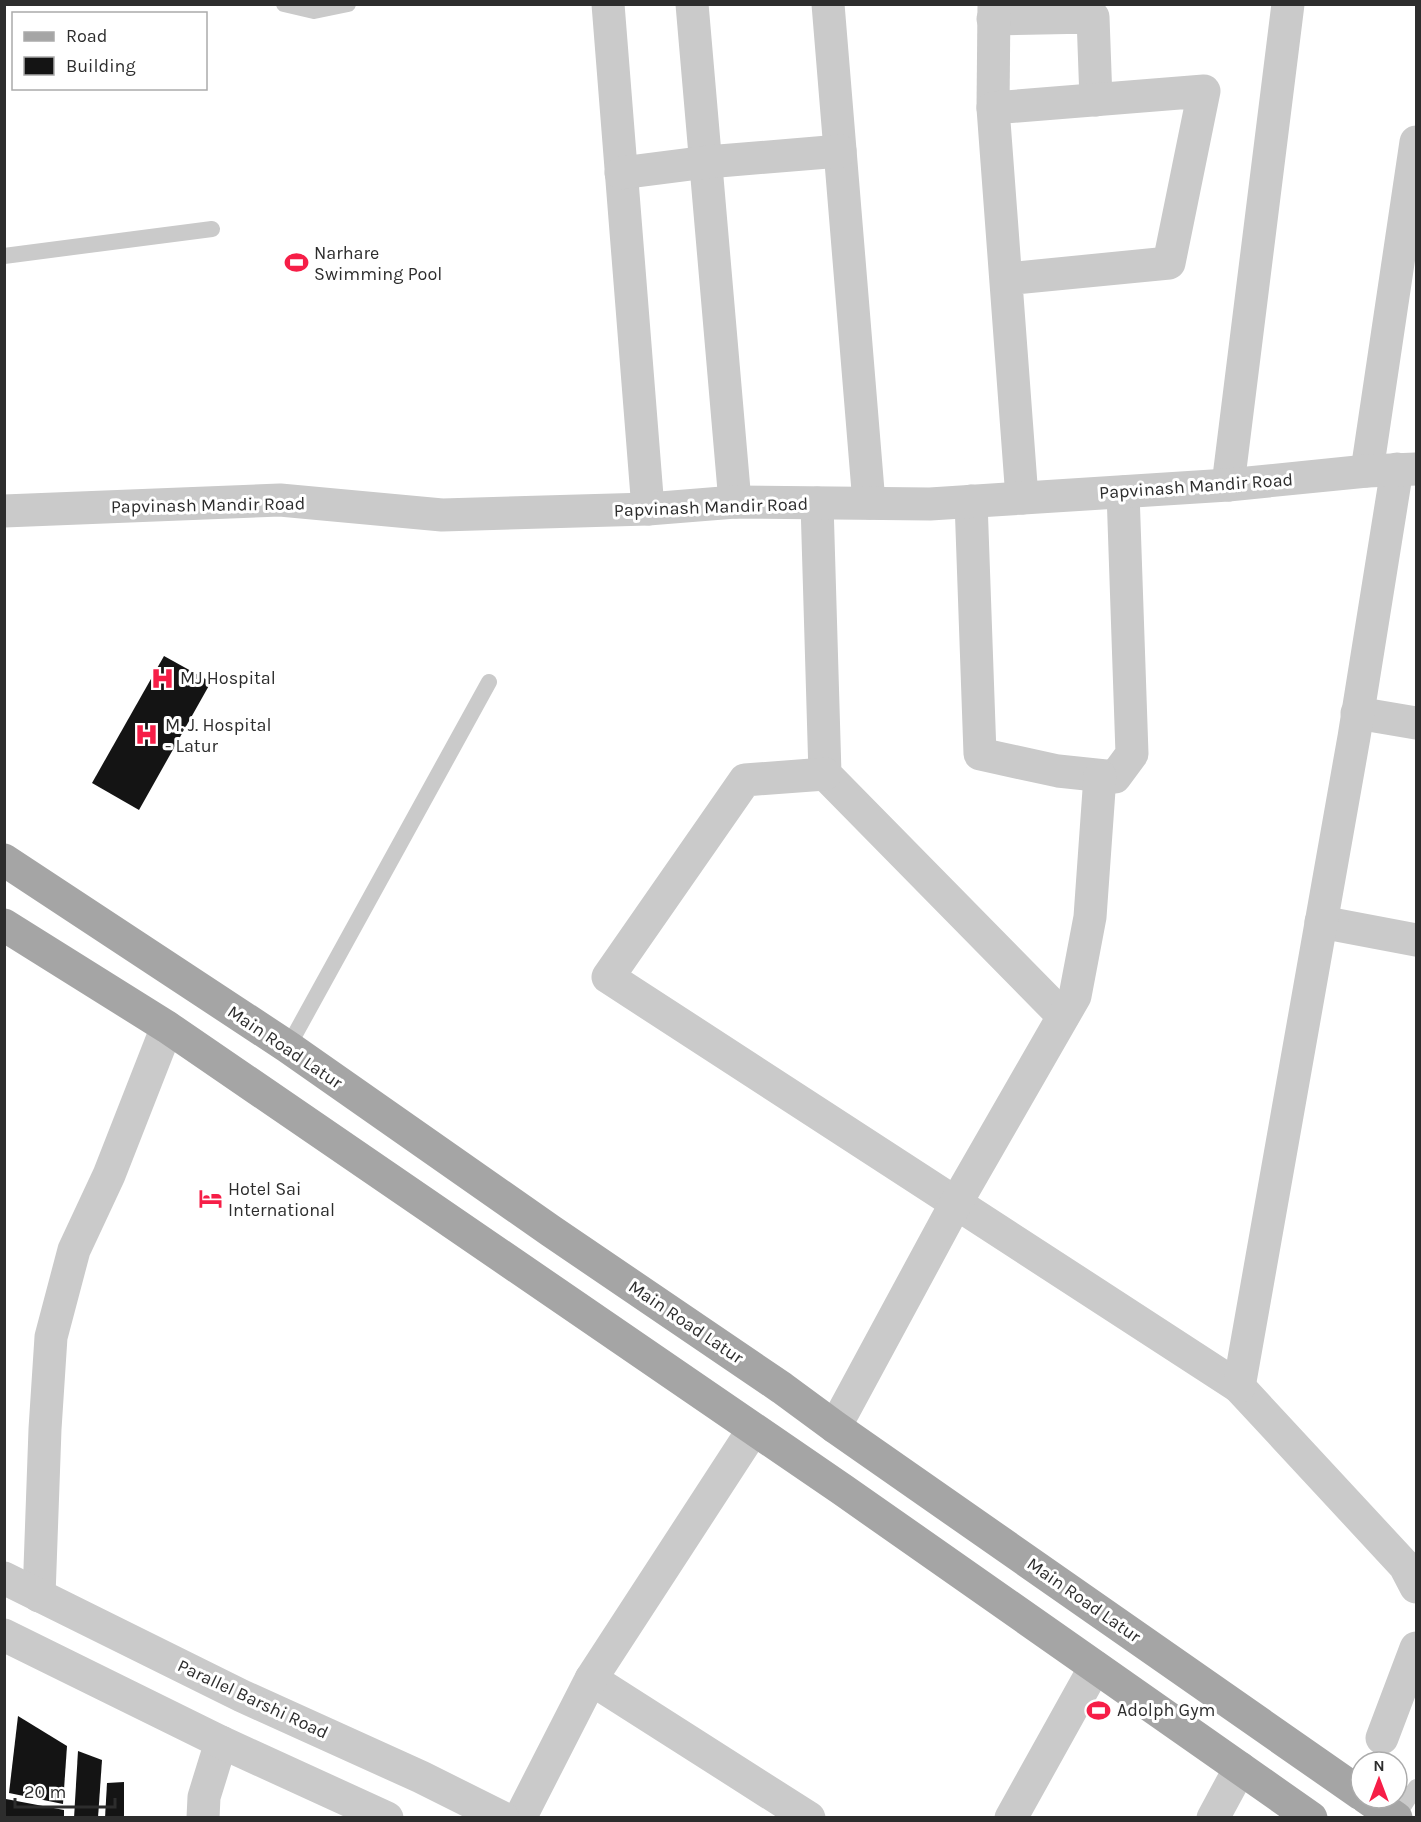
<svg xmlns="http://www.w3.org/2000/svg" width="1421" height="1822" viewBox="0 0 1421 1822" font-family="Karla,sans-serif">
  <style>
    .building { fill: #141414 }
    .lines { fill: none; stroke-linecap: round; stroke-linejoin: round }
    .service { stroke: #cacaca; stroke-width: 16 }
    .minor { stroke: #cacaca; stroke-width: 33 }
    .tertiary { stroke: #cacaca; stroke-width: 33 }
    .primary { stroke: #a5a5a5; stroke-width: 33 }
    .labels { text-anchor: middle; stroke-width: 6; stroke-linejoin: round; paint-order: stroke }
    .poi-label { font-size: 18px; fill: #2d2d2d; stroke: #fff; text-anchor: start }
    .street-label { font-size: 18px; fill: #2d2d2d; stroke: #fff }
  </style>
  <rect width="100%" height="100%" fill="#fff"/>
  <g class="building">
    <polygon points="164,656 211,682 139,810 92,783"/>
    <polygon points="18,1716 67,1746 63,1804 9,1793"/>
    <polygon points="78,1751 102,1760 98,1818 74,1818"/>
    <polygon points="124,1782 124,1818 105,1818 107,1783"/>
    <polygon points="6,1799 64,1810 64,1818 6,1818"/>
  </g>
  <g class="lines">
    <g class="service">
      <polyline points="284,4 314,11 348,4"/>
      <polyline points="4,256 212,229"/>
      <polyline points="288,1047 489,682"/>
      <polyline points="1396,1818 1416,1787"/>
    </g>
    <g class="minor">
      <polyline points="608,4 648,509"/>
      <polyline points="692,4 735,502"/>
      <polyline points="828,4 869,503"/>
      <polyline points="993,19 1093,17 1096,100"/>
      <polyline points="993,108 994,4"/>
      <polyline points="621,173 707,162 840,151"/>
      <polyline points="1006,279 1169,263 1204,91 993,108 1022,498"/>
      <polyline points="1367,471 1416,142"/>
      <polyline points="1228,485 1288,4"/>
      <polyline points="971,501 980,754 1058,771 1115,777 1132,754 1123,492"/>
      <polyline points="817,503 825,774 1063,1016"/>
      <polyline points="1357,713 1416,723"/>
      <polyline points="825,774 745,780 608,977 1239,1387 1405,1566 1416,1587"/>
      <polyline points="1321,922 1416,940"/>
      <polyline points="1239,1387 1354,737 1397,469"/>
      <polyline points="835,1427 956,1203 1075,996 1090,917 1100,776"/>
      <polyline points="39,1596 45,1429 51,1337 74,1250 109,1175 167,1027"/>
      <polyline points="591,1679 809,1818"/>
      <polyline points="1382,1738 1416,1648"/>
      <polyline points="203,1818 204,1797 221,1742"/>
      <polyline points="520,1818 591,1679 753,1430"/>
      <polyline points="1011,1818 1095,1667"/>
      <polyline points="1213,1818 1240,1768"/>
    </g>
    <g class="tertiary">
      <polyline points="4,511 280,500 442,515 648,509 735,502 930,504 1228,485 1367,471 1416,469"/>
      <polyline points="4,1578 242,1696 421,1777 503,1818"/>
      <polyline points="4,1635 221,1742 387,1818"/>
    </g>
    <g class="primary">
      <polyline points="4,860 288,1047 551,1231 782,1388 835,1427 1361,1794"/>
      <polyline points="4,925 167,1027 843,1490 1311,1818"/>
      <polyline points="1367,1798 1396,1818"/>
    </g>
  </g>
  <defs>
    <symbol id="stadium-bare" viewBox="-9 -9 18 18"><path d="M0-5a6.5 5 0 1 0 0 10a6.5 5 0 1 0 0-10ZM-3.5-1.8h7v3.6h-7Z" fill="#f61e47" stroke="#fff" stroke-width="2.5" paint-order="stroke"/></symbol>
    <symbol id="hospital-bare" viewBox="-9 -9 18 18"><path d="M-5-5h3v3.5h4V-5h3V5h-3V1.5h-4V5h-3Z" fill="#f61e47" stroke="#fff" stroke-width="2.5" paint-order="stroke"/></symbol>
    <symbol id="hotel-bare" viewBox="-9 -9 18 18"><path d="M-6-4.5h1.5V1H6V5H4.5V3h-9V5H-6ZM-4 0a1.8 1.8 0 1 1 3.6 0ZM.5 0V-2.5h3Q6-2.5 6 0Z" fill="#f61e47" stroke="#fff" stroke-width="2.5" paint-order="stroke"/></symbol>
  </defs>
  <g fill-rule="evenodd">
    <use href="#stadium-bare" x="280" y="246" width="33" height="33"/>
    <use href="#hospital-bare" x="146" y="662" width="33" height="33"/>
    <use href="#hospital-bare" x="130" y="718" width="33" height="33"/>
    <use href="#hotel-bare" x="194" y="1182" width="33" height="33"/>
    <use href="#stadium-bare" x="1082" y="1694" width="33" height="33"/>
  </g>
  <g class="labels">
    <g class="poi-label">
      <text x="314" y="259">Narhare<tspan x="314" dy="21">Swimming Pool</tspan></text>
      <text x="180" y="684">MJ Hospital</text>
      <text x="165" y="731">M. J. Hospital<tspan x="165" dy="21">- Latur</tspan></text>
      <text x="228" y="1195">Hotel Sai<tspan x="228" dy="21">International</tspan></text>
      <text x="1117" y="1716">Adolph Gym</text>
    </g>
    <g class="street-label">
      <text transform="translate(1196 486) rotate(-4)" y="6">Papvinash Mandir Road</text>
      <text transform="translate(208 505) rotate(-1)" y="6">Papvinash Mandir Road</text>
      <text transform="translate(711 507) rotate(-2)" y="6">Papvinash Mandir Road</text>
      <text transform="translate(285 1047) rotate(34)" y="6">Main Road Latur</text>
      <text transform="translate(686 1322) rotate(34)" y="6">Main Road Latur</text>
      <text transform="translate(1084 1600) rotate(35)" y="6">Main Road Latur</text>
      <text transform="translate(253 1699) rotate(25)" y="6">Parallel Barshi Road</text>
    </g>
  </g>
  <rect width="1421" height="1822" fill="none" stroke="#2d2d2d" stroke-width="12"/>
  <rect x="12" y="12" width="195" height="78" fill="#ffffff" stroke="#ababab" stroke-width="1.5"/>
  <rect x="24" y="32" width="30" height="9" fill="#a5a5a5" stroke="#ababab" stroke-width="1.5"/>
  <text x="66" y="42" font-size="18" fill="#2d2d2d">Road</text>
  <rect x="24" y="57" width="30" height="18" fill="#141414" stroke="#ababab" stroke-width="1.5"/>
  <text x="66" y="72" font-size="18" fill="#2d2d2d">Building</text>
  <g transform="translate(1379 1780)"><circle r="28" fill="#ffffff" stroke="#ababab" stroke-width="1.5"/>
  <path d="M0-4.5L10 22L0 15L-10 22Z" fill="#f61e47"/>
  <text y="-9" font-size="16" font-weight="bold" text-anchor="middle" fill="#2d2d2d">N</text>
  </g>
  <path d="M15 1798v9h100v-9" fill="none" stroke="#2d2d2d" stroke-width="3"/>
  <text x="24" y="1798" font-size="18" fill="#2d2d2d" stroke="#ffffff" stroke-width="4.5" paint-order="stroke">20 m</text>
</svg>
